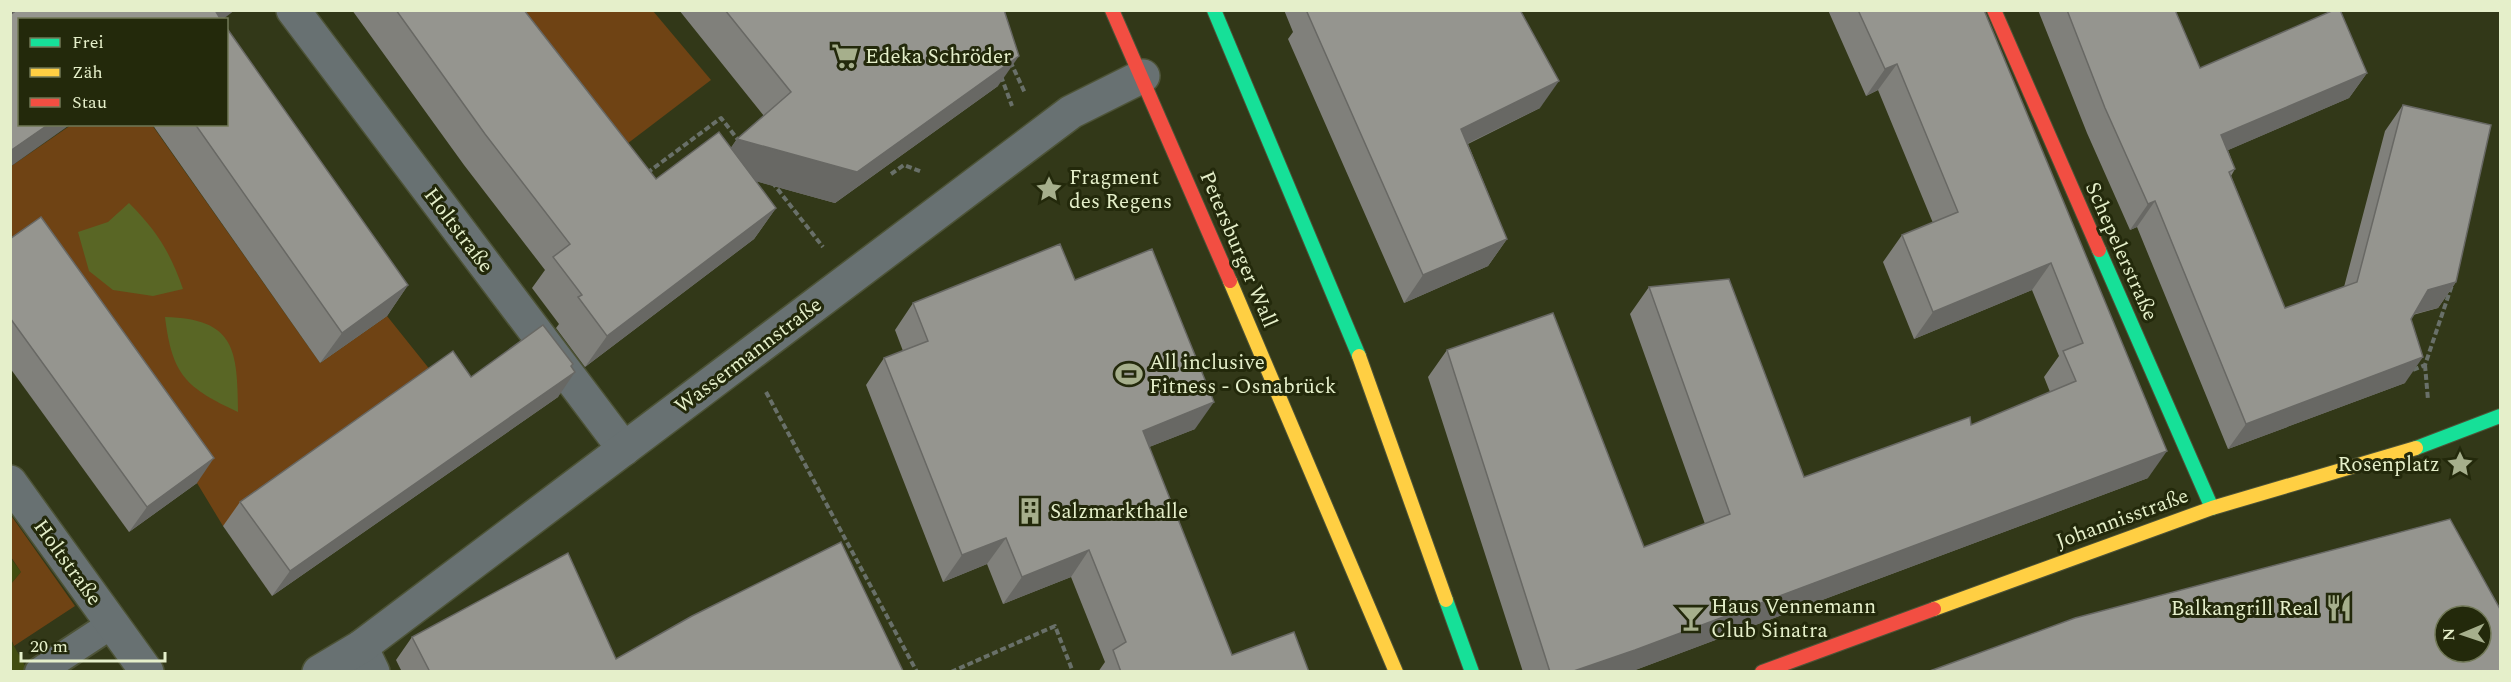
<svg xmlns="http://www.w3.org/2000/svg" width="2511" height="682" viewBox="0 0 2511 682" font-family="Spectral,serif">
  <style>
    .built { fill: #424d10 }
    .green { fill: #6f4314 }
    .water { fill: #596625 }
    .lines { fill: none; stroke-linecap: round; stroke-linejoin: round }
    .lane-casing { stroke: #4d5337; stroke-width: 32 }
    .street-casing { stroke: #4d5337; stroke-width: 36 }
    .fast-casing { stroke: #4d5337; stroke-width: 16 }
    .slow-casing { stroke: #4d5337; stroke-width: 16 }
    .jam-casing { stroke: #4d5337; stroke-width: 16 }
    .path { stroke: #697069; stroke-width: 4; stroke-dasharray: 6 3; stroke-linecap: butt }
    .lane { stroke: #687172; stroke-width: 28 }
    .street { stroke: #687172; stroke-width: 33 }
    .fast { stroke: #16e098; stroke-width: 14 }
    .slow { stroke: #ffcf43; stroke-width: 14 }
    .jam { stroke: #f24e42; stroke-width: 14 }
    .wall { fill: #80807b }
    .shaded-wall { fill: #686864 }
    .building { fill: #95958f; stroke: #686864; stroke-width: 1.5; fill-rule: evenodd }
    .labels { text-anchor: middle; stroke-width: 6; stroke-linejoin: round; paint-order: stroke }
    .poi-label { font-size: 21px; fill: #e5efca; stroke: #23290b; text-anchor: start }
    .street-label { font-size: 21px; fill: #e5efca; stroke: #23290b }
  </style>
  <rect width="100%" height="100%" fill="#323818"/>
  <g class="built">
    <polygon points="10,557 21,572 11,584 10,584"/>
    <polygon points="10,639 14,646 28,671 11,671"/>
  </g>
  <g class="green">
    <polygon points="518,11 653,11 711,80 619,150"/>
    <polygon points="71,125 152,125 320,363 387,316 435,376 223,526 197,483 11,252 10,167"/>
    <polygon points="10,514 75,606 14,646 11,639 11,584 21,572 11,557"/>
  </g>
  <g class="water">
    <path d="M129,203C157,231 170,252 183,289L153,296L113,290L89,271L78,232L108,222Z"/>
    <path d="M165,317C236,319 237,350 238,412C186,388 172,375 165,317Z"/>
  </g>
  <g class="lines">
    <defs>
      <polyline id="lane" points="39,672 112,624"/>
      <g id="street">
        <polyline points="293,10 624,449"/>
        <polyline points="10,482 147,672"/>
        <polyline points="361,647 373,672"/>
        <polyline points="319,672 361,647 1071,112 1143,76"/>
      </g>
      <g id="fast">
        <polyline points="1214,10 1359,356"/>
        <polyline points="2099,250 2212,508"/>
        <polyline points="2416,448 2500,416"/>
        <polyline points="1446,600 1472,672"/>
      </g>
      <g id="slow">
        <polyline points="1230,281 1396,672"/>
        <polyline points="1359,356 1446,600"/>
        <polyline points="1934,609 2212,508 2416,448"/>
      </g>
      <g id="jam">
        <polyline points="1112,10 1230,281"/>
        <polyline points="1994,10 2099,250"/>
        <polyline points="1762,672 1934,609"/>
      </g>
    </defs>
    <use href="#lane" class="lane-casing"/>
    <use href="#street" class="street-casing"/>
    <use href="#fast" class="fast-casing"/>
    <use href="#slow" class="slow-casing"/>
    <use href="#jam" class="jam-casing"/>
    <g class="path">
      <polyline points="1008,65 1012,65 1025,93"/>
      <polyline points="1001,76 1012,106"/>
      <polyline points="647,173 721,118 739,141"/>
      <polyline points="891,174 904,165 922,172"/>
      <polyline points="772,182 823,247"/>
      <polyline points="2425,365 2428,400"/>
      <polyline points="2413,370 2425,365 2452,285"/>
      <polyline points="766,392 917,672"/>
      <polyline points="951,672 1055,626 1073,672"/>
    </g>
    <use href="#lane" class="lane"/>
    <use href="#street" class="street"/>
    <use href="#fast" class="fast"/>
    <use href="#slow" class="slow"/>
    <use href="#jam" class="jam"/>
  </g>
  <g class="wall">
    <polygon points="352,10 524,10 656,179 731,148 737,139 764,116 679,10 1004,10 998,86 835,203 756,181 776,208 754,239 585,367 556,328 559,324 532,288 545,270 464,165"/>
    <polygon points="1284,10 1520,10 1540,108 1468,144 1507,239 1488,266 1404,303 1288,39 1293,32"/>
    <polygon points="1828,10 1984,10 2148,478 1630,672 1523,672 1428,377 1447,350 1644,547 1705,524 1630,314 1649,287 1804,477 1971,425 2050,392 2044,377 2059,356 2032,290 1914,339 1883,262 1902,235 1933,223 1878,90 1866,96"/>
    <polygon points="2038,10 2175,10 2200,68 2367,73 2349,98 2228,150 2235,169 2231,176 2285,308 2344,287 2385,131 2403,105 2456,282 2438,308 2413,315 2411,319 2405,383 2228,449 2137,227 2130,230 2087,133"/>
    <polygon points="152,124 226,124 408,285 387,316 320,363"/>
    <polygon points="10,239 197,483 129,532 10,368"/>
    <polygon points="1075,280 1195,429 1149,447 1232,655 1309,672 1098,672 1105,662 1071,577 1003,604 987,564 943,582 866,385 884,358 903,351 895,330 913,303"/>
    <polygon points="573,364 558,397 272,596 223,526 240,502"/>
    <polygon points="412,637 616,659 903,671 902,672 402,672 396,660"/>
  </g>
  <g class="shaded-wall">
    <polygon points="213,10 235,10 222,20 207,20"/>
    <polygon points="1019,56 998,86 835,203 715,170 737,139"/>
    <polygon points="1897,64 1878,90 1866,96 1885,69"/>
    <polygon points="2367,73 2349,98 2203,161 2221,135"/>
    <polygon points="1559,81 1540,108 1442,156 1461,129"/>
    <polygon points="49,124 71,124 10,167 10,151"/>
    <polygon points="2155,201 2137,227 2130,230 2148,204"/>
    <polygon points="776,208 754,239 585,367 607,336"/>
    <polygon points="1507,239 1488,266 1404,303 1423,275"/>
    <polygon points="2051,263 2032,290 1914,339 1933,312"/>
    <polygon points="2456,282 2438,308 2410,315 2428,290"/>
    <polygon points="408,285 387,316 320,363 342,333"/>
    <polygon points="2423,357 2405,383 2228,449 2246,424"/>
    <polygon points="573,364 559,383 575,372 558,397 272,596 290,571"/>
    <polygon points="1214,402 1195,429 1124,457 1143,431"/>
    <polygon points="2167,451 2148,478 1630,672 1571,672"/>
    <polygon points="214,458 197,483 129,532 147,507"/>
    <polygon points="1006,538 987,564 943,582 962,555"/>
    <polygon points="1089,550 1071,577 1003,604 1022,577"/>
  </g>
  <g class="building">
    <polygon points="17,10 215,10 221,20 20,20 20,124 49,124 10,151 10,15"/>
    <polygon points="396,10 524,10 656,179 719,132 776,208 607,336 578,297 582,295 553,257 570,244 485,134"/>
    <polygon points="725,10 1004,10 1019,56 857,172 737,139 791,92"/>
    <polygon points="1310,10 1520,10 1559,81 1461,129 1507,239 1423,275 1307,12"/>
    <polygon points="1858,10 1984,10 2167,451 1635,650 1571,672 1550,672 1447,350 1553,313 1644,547 1730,514 1649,287 1729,279 1804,477 1970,417 1971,425 2076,381 2063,351 2083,343 2051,263 1933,312 1902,235 1958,212 1897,64 1885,69"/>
    <polygon points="2067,10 2175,10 2200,68 2334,10 2340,10 2367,73 2221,135 2235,169 2229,172 2285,308 2357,282 2403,105 2491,125 2456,282 2428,290 2411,319 2423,357 2246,424 2155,201 2148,204 2105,108"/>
    <polygon points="226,27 408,285 342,333 195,124 226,124"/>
    <polygon points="41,217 214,458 147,507 10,318 10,239"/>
    <polygon points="1060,244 1075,280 1152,249 1214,402 1143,431 1232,655 1294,632 1309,672 1121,672 1113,650 1126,642 1089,550 1022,577 1006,538 962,555 884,358 928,341 913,303"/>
    <polygon points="543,325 573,364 571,366 575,372 290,571 240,502 453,351 471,377"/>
    <path d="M2450,519L2500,609V672H1927L2075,618ZM2445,616H2481V652H2445Z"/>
    <polygon points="841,542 903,671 901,672 430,672 412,637 568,553 616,659 692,616"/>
  </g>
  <defs>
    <symbol id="supermarket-bare" viewBox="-9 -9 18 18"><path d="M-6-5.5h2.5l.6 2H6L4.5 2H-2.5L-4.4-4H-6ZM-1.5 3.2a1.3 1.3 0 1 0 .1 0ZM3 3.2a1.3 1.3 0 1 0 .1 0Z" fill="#a6af8c" stroke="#23290b" stroke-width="2.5" paint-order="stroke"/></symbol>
    <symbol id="sight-bare" viewBox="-9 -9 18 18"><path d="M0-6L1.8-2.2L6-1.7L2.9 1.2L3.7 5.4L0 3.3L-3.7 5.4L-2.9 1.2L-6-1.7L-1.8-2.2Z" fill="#a6af8c" stroke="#23290b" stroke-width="2.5" paint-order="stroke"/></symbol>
    <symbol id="stadium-bare" viewBox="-9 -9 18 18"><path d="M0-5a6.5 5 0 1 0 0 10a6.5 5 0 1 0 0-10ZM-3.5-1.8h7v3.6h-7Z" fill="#a6af8c" stroke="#23290b" stroke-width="2.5" paint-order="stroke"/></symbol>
    <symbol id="building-bare" viewBox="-9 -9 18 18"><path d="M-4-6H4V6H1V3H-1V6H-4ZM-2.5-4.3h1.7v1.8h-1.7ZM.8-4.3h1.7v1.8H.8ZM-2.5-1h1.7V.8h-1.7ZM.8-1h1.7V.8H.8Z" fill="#a6af8c" stroke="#23290b" stroke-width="2.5" paint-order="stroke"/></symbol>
    <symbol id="restaurant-bare" viewBox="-9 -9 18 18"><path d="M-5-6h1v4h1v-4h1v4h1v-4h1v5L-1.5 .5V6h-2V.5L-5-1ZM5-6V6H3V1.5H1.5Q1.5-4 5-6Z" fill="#a6af8c" stroke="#23290b" stroke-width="2.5" paint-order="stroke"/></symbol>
    <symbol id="bar-bare" viewBox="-9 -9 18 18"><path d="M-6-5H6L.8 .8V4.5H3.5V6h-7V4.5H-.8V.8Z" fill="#a6af8c" stroke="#23290b" stroke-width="2.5" paint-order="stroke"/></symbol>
  </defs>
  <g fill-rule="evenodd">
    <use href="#supermarket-bare" x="826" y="37" width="38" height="38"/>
    <use href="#sight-bare" x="1030" y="170" width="38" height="38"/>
    <use href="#stadium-bare" x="1110" y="355" width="38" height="38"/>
    <use href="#sight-bare" x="2441" y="445" width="38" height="38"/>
    <use href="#building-bare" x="1011" y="492" width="38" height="38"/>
    <use href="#restaurant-bare" x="2320" y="589" width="38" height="38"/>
    <use href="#bar-bare" x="1672" y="599" width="38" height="38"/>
  </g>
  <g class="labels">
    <g class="poi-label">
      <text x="865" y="63">Edeka Schröder</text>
      <text x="1069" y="184">Fragment<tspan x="1069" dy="24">des Regens</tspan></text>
      <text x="1149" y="369">All inclusive<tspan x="1149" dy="24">Fitness - Osnabrück</tspan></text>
      <text x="2440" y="471" text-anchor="end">Rosenplatz</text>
      <text x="1050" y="518">Salzmarkthalle</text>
      <text x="1711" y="613">Haus Vennemann<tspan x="1711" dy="24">Club Sinatra</tspan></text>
      <text x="2319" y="615" text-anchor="end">Balkangrill Real</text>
    </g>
    <g class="street-label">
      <text transform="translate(459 230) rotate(53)" y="7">Holtstraße</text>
      <text transform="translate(1239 249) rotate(67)" y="7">Petersburger Wall</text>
      <text transform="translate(2122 251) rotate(66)" y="7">Schepelerstraße</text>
      <text transform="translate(748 355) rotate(-37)" y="7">Wassermannstraße</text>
      <text transform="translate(2122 518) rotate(-20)" y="7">Johannisstraße</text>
      <text transform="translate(68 562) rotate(54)" y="7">Holtstraße</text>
    </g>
  </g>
  <rect width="2511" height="682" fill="none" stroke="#e5efca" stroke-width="24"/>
  <rect x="18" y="18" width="210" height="108" fill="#23290b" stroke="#717857" stroke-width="1.5"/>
  <rect x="30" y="38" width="30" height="9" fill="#16e098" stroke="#717857" stroke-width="1.5"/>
  <text x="72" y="48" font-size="18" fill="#e5efca">Frei</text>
  <rect x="30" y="68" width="30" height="9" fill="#ffcf43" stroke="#717857" stroke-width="1.5"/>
  <text x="72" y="78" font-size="18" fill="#e5efca">Zäh</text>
  <rect x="30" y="98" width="30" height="9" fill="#f24e42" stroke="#717857" stroke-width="1.5"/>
  <text x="72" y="108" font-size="18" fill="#e5efca">Stau</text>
  <g transform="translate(2463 634) rotate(268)"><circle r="28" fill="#23290b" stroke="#717857" stroke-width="1.5"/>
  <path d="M0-4.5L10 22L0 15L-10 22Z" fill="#a6af8c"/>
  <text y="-9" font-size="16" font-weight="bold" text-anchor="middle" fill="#e5efca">N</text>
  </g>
  <path d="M21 652v9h144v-9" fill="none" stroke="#e5efca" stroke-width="3"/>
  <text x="30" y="652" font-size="18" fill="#e5efca" stroke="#23290b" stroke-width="4.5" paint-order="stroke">20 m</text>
</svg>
